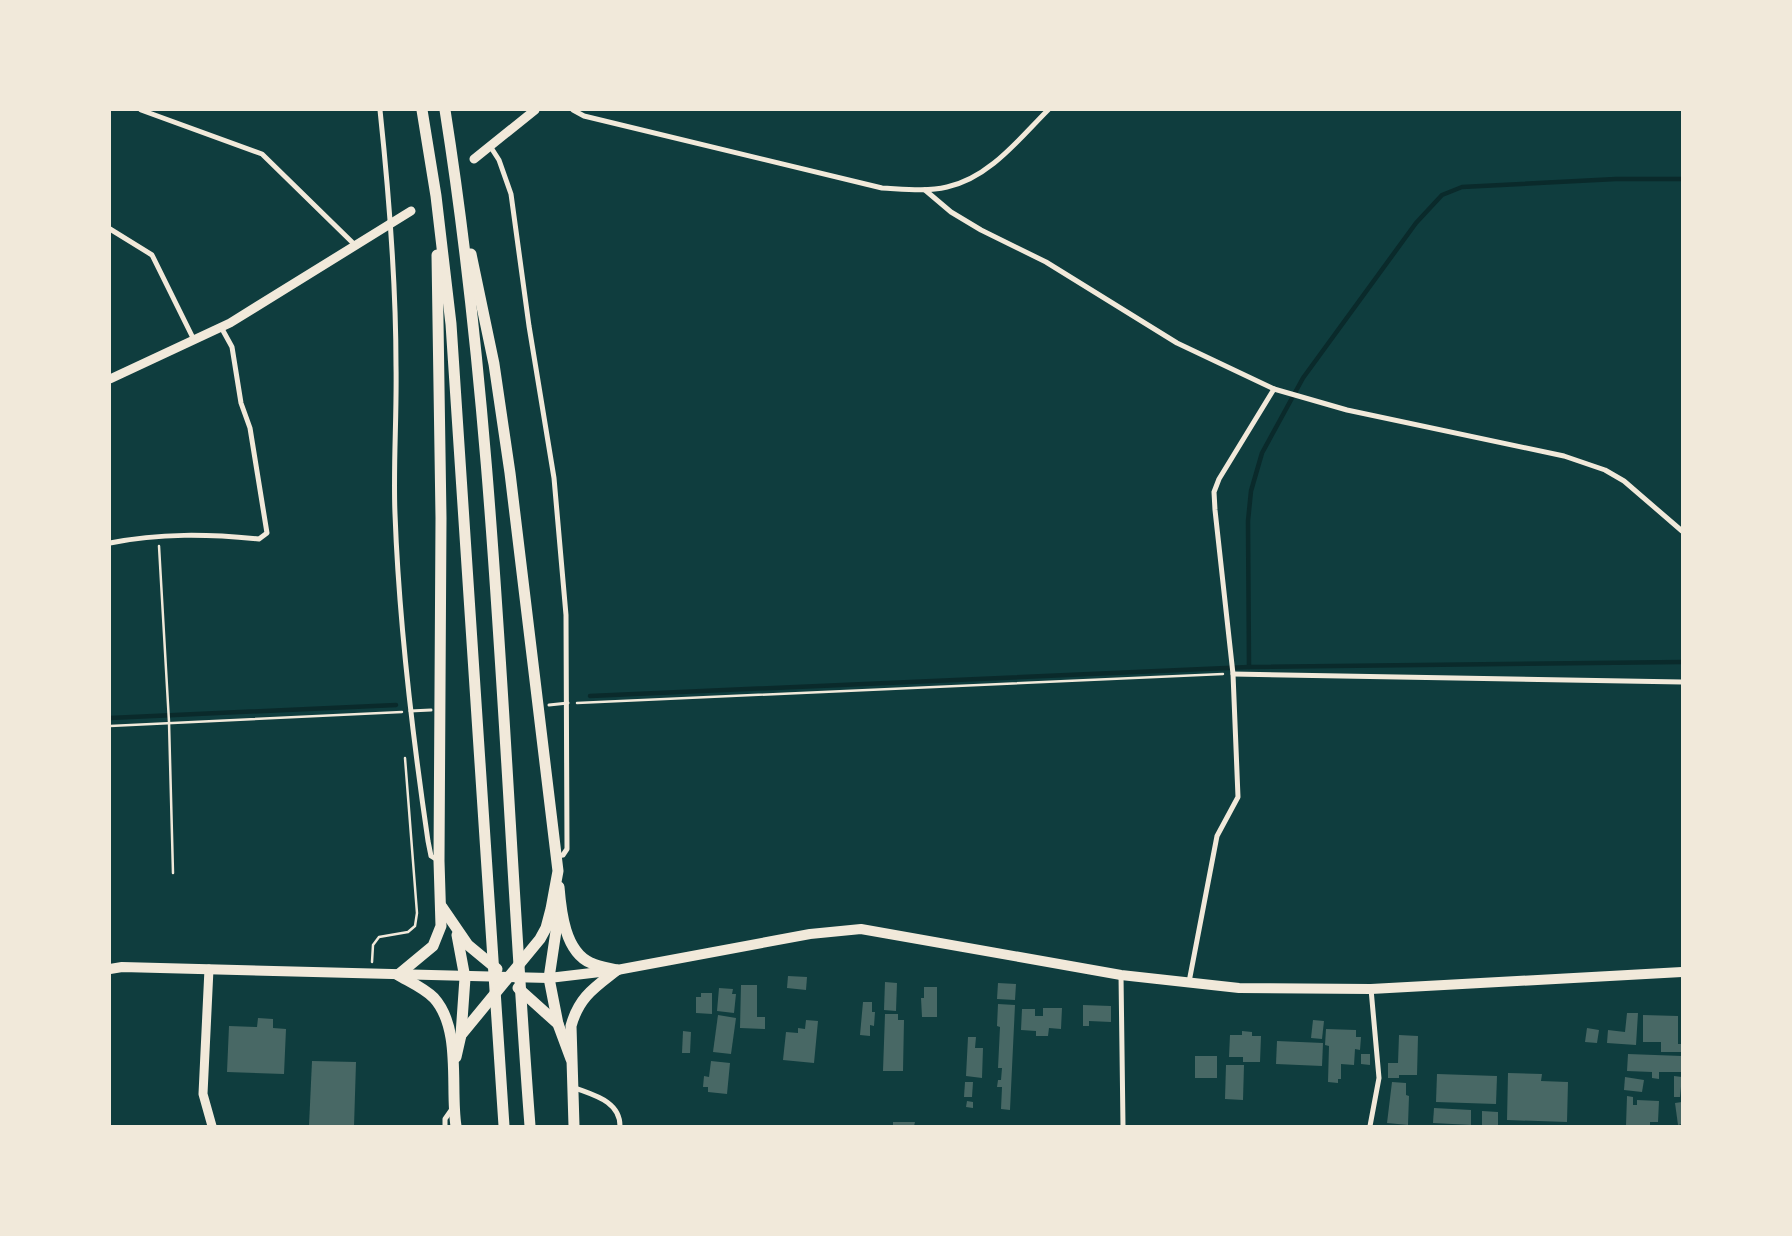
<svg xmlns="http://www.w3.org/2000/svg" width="1792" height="1236" viewBox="0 0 1792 1236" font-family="'PT Sans Narrow',sans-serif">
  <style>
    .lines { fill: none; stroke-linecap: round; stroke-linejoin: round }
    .stream { stroke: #0a2a2b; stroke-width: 4.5 }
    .building { fill: #486865 }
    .path { stroke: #f1e9da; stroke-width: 2.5 }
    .service { stroke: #f1e9da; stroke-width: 3 }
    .minor { stroke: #f1e9da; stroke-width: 5 }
    .tertiary { stroke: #f1e9da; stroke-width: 9 }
    .primary { stroke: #f1e9da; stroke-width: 10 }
    .trunk { stroke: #f1e9da; stroke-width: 11 }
  </style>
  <rect width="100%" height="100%" fill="#0f3d3e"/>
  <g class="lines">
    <g class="stream">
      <polyline points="1249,667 1248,521 1251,491 1262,453 1303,378 1416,223 1442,195 1462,187 1616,179 1682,179"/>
      <polyline points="590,696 1249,667 1682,662"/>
      <polyline points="110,718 396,705"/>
    </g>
  </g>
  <g class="building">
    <polygon points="788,976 807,977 806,990 787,988"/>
    <polygon points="885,982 897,983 896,1011 884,1010"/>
    <polygon points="998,983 1016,984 1015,1000 997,999"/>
    <polygon points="741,985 757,985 757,1017 765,1017 765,1029 740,1028"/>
    <polygon points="924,987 937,987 937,1017 922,1017 921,998 924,998"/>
    <polygon points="719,988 733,989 732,994 736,994 734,1013 717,1011"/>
    <polygon points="701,993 712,993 712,1014 696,1013 696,997 701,997"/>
    <polygon points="863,1002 872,1002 872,1012 875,1012 874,1026 870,1025 870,1036 860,1035"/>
    <polygon points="998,1004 1015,1005 1010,1110 1001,1109 1002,1087 997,1087 998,1080 1001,1080 1002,1068 998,1068 1000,1027 997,1026"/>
    <polygon points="1083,1005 1111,1006 1111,1022 1089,1021 1089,1026 1083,1026"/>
    <polygon points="1043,1008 1062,1008 1061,1029 1049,1028 1048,1036 1036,1036 1036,1031 1021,1030 1022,1009 1035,1009 1035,1016 1043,1016"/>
    <polygon points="1627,1013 1638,1013 1636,1045 1607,1043 1608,1030 1625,1032"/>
    <polygon points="885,1014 898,1014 898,1020 904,1020 903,1071 883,1071"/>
    <polygon points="718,1015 736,1018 731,1054 713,1052"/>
    <polygon points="1643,1015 1678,1016 1678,1044 1682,1044 1682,1052 1661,1052 1661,1042 1643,1042"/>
    <polygon points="258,1018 273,1019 273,1028 286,1029 284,1074 227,1072 229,1026 257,1027"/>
    <polygon points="806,1020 818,1021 814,1063 783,1060 786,1032 798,1033 798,1028 805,1029"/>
    <polygon points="1313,1020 1324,1021 1322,1039 1311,1038"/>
    <polygon points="1587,1028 1599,1030 1597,1043 1585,1042"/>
    <polygon points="1326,1029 1356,1030 1356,1037 1361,1037 1360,1050 1355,1049 1354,1065 1341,1064 1341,1079 1338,1079 1338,1083 1328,1082 1329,1046 1325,1045"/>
    <polygon points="683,1031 691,1032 690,1053 682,1053"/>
    <polygon points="1242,1031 1252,1032 1252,1036 1261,1036 1260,1062 1243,1062 1243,1057 1229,1057 1230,1035 1242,1035"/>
    <polygon points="1399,1035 1418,1036 1417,1075 1399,1075 1399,1078 1388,1078 1388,1063 1398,1063"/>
    <polygon points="968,1037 976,1037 975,1048 983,1048 982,1078 966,1076"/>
    <polygon points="1277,1041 1323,1043 1322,1066 1276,1064"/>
    <polygon points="1361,1054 1370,1054 1370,1065 1361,1064"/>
    <polygon points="1628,1054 1682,1056 1682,1072 1659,1072 1659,1079 1652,1078 1652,1072 1627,1071"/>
    <rect x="1195" y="1056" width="22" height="22"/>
    <polygon points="312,1061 356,1062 354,1126 309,1126"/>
    <polygon points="711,1061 730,1063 727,1094 708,1092 708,1087 703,1087 704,1076 709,1077"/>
    <polygon points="1226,1065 1244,1065 1243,1100 1225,1099"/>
    <polygon points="1508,1073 1542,1074 1541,1081 1568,1082 1567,1122 1507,1120"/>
    <polygon points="1437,1074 1497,1076 1496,1104 1436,1102"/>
    <polygon points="1674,1076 1682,1077 1680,1097 1674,1097"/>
    <polygon points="1625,1077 1644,1080 1642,1092 1624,1090"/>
    <polygon points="965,1082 973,1082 972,1097 964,1097"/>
    <polygon points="1392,1082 1406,1083 1406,1095 1409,1096 1408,1125 1387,1123"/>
    <polygon points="1627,1096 1633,1097 1633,1105 1637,1105 1637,1100 1659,1101 1658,1122 1650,1122 1650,1126 1626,1126"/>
    <polygon points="967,1101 973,1102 973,1108 966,1107"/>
    <polygon points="1682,1102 1682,1124 1678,1125 1675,1103"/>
    <polygon points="1434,1108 1471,1110 1471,1125 1433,1123"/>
    <polygon points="1482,1111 1498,1112 1498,1126 1482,1126"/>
    <polygon points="893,1122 915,1122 914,1126 893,1126"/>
  </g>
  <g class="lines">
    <g class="path">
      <polyline points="159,546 169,722 173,873"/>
      <polyline points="577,703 1223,674"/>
      <polyline points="110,726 402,712"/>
      <polyline points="372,962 373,945 379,937 408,932 415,926 417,913 405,758"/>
    </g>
    <g class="service">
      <polyline points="549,705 568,703"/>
      <polyline points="410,711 431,710"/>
    </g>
    <g class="minor">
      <polyline points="141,110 262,154 356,246"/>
      <path d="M380,110C389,195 396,280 396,366C397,415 393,465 395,514C399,623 412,732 428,841L431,856L439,861"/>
      <path d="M573,110L584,116L882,188C903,189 926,192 947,187C989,178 1019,139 1048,110"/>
      <polyline points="490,146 499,160 511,194 529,326 554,478 566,615 567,849 563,855 557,856"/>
      <polyline points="925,190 951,212 981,230 1046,262 1177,343 1274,389 1347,410 1564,456 1605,470 1624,481 1682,531"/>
      <polyline points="110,229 152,255 194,340"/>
      <path d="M110,543C160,533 208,534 259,539L267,533L250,428L241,403L232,347L221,327"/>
      <polyline points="1233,674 1682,682"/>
      <polyline points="1121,975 1123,1126"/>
      <polyline points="1189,982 1217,836 1238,797 1233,674 1215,510 1214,492 1219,479 1274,389"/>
      <path d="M575,1088C593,1095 620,1101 620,1126"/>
      <polyline points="445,1126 445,1119 452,1109"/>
      <polyline points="1370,1126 1379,1078 1371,989"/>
    </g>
    <g class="tertiary">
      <polyline points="474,159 535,110"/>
      <polyline points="110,379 230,323 411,211"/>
      <polyline points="209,969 203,1094 212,1126"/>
    </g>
    <polyline class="primary" points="110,969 122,967 549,978 617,970 810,934 861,929 1121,975 1239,988 1371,989 1682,972"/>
    <g class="trunk">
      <polyline points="422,110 436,196 451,324 504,1126"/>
      <path d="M445,110C498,445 504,788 530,1126"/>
      <path d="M437,255L441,518L439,861L441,926L433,946L398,975C410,982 424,988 434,998C462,1029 450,1089 456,1126"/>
      <path d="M559,887C561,912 565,952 591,963C599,967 609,968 617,970"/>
      <polyline points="442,907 468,945 497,969"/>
      <polyline points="457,935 465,978 461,1035"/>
      <polyline points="518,988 558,1024 571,1059"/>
      <polyline points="558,1024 549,978 559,911"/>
      <polyline points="456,1057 461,1035 540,939 546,928 551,909 558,871 510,473 494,364 471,254"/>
      <path d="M574,1126L571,1026C579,997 594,988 617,970"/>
    </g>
  </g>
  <rect width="1792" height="1236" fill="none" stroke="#f1e9da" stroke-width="222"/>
</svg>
